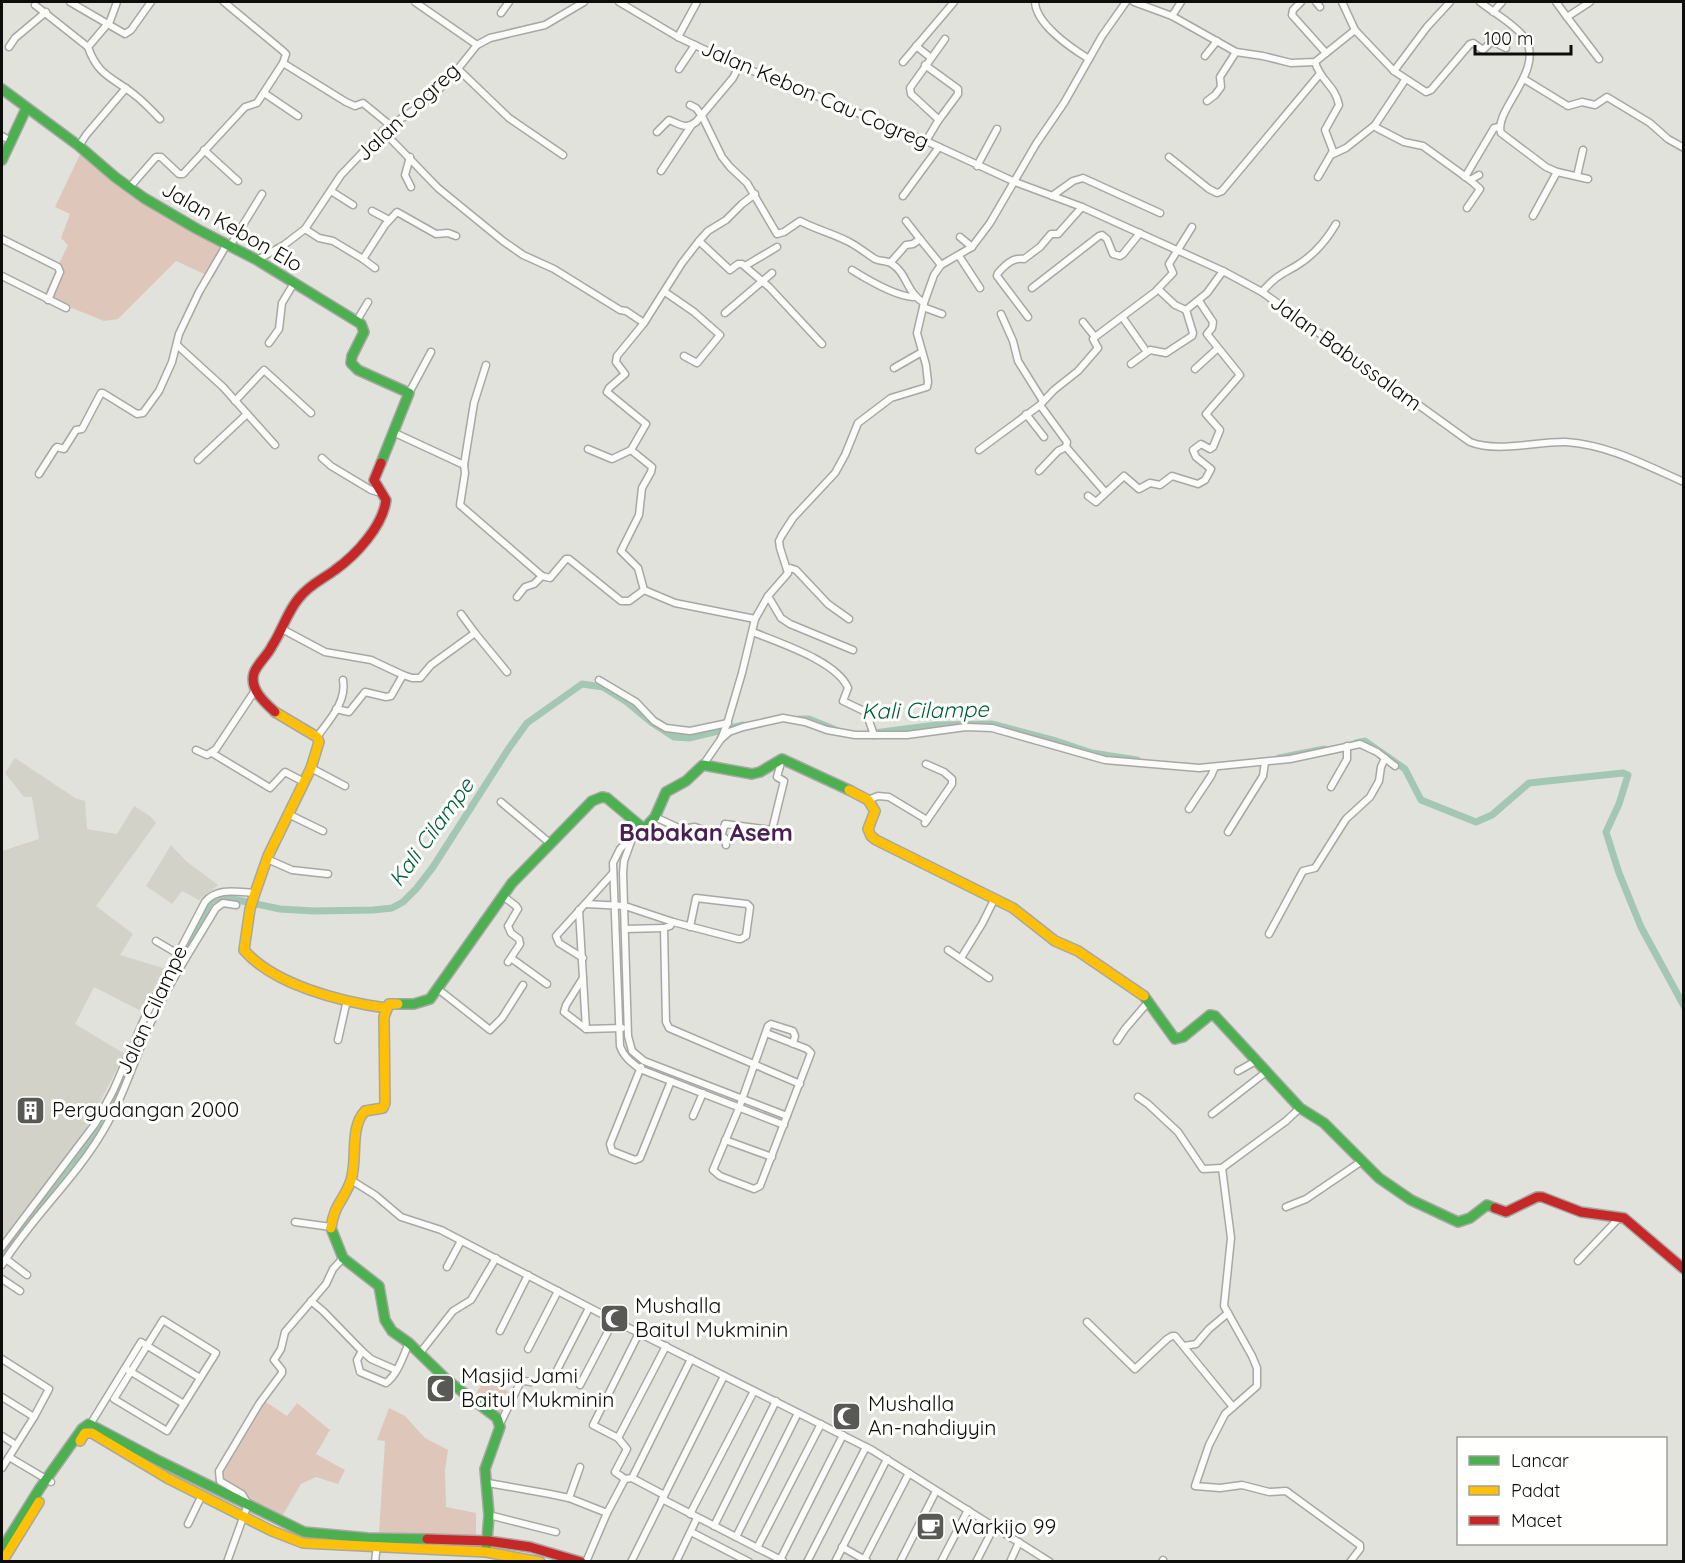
<svg xmlns="http://www.w3.org/2000/svg" width="1685" height="1563" viewBox="0 0 1685 1563" font-family="Quicksand,sans-serif">
  <style>
    .built { fill: #d2d2c9 }
    .green { fill: #dec7ba }
    .lines { fill: none; stroke-linecap: round; stroke-linejoin: round }
    .canal { stroke: #a4c7b4; stroke-width: 7 }
    .street-casing { stroke: #a7a7a4; stroke-width: 9 }
    .fast-casing { stroke: #a7a7a4; stroke-width: 12 }
    .slow-casing { stroke: #a7a7a4; stroke-width: 12 }
    .jam-casing { stroke: #a7a7a4; stroke-width: 12 }
    .street { stroke: #fbfbfa; stroke-width: 6 }
    .fast { stroke: #4caf50; stroke-width: 9 }
    .slow { stroke: #ffc107; stroke-width: 9 }
    .jam { stroke: #c62828; stroke-width: 9 }
    .labels { text-anchor: middle; stroke-width: 6; stroke-linejoin: round; paint-order: stroke }
    .street-label { font-size: 21px; fill: #0d0d0b; stroke: #fffffe }
    .poi-label { font-size: 21px; fill: #0d0d0b; stroke: #fffffe; text-anchor: start }
    .water-label { font-size: 22px; font-style: italic; fill: #005d3e; stroke: #fffffe }
    .quarter-label { font-size: 24px; font-weight: bold; fill: #4a1f53; stroke: #fffffe }
  </style>
  <rect width="100%" height="100%" fill="#e2e2dd"/>
  <g class="built">
    <polygon points="15,758 75,798 85,801 87,829 117,834 134,806 150,816 156,823 96,906 133,934 120,955 166,969 141,1011 94,987 75,1024 125,1054 86,1128 54,1176 2,1242 2,894 3,880 2,877 2,851 39,839 32,797 24,797 5,773"/>
    <polygon points="171,845 186,861 218,885 199,900 182,891 172,904 146,886"/>
  </g>
  <g class="green">
    <polygon points="82,150 102,168 230,247 213,278 176,261 118,319 104,321 57,302 46,291 68,245 61,238 70,214 55,207"/>
    <polygon points="486,1377 516,1397 509,1414 501,1421 474,1397"/>
    <polygon points="260,1398 287,1416 297,1403 330,1430 316,1454 345,1470 338,1484 316,1477 301,1484 281,1518 214,1483 221,1460"/>
    <polygon points="389,1408 405,1416 425,1438 448,1450 445,1470 446,1507 476,1513 476,1537 379,1532 385,1441 377,1440"/>
  </g>
  <g class="lines">
    <g class="canal">
      <polyline points="799,719 809,719 836,730"/>
      <polyline points="874,733 936,725 992,724 1056,741 1092,753 1137,760"/>
      <polyline points="1356,743 1365,741 1405,769 1421,800 1476,822 1492,815 1529,783 1623,773 1628,775 1619,804 1606,832 1619,873 1641,927 1684,1006"/>
      <polyline points="1279,758 1324,749"/>
      <polyline points="138,1046 166,984 194,938 207,907 212,900 223,897 280,909 314,911 373,910 392,908 403,902 416,889 433,867 509,748 527,723 582,684 603,687 627,702 651,722 674,737 689,738 743,725"/>
      <polyline points="2,1256 102,1127 128,1073"/>
    </g>
    <defs>
      <g id="street">
        <polyline points="70,2 125,34 131,30 151,2"/>
        <path d="M117,2L110,21L88,47C98,77 115,78 136,96C145,103 152,111 160,119"/>
        <polyline points="224,2 283,51 286,54 283,63 346,102 355,106 363,103 391,126"/>
        <polyline points="415,2 477,45"/>
        <path d="M619,2L678,37L739,66L785,83L926,141L1015,182L1082,207L1223,271L1262,292L1470,442C1497,453 1538,441 1566,442C1609,445 1645,465 1684,482"/>
        <path d="M1035,2C1036,24 1071,48 1089,59"/>
        <polyline points="1134,2 1172,16 1236,52 1263,56 1291,63 1315,62 1355,30 1342,2"/>
        <polyline points="1301,2 1293,10 1292,15 1326,53"/>
        <polyline points="1316,2 1320,7"/>
        <path d="M1480,2C1494,13 1513,23 1524,37C1547,69 1493,110 1501,133L1546,167L1557,172L1588,179"/>
        <polyline points="1556,2 1567,17 1590,2"/>
        <polyline points="35,5 88,47"/>
        <polyline points="1493,12 1502,2"/>
        <polyline points="501,13 509,2"/>
        <polyline points="1172,16 1181,2"/>
        <polyline points="1567,17 1599,59"/>
        <polyline points="1355,30 1394,71 1426,92 1431,90 1470,44 1473,43 1483,50 1492,41 1506,48"/>
        <polyline points="678,37 697,2"/>
        <polyline points="916,46 930,57"/>
        <polyline points="9,47 15,38 46,12"/>
        <polyline points="1205,56 1217,41"/>
        <polyline points="903,62 954,2"/>
        <path d="M1315,62C1321,82 1335,85 1339,105L1325,130L1333,151L1318,177"/>
        <polyline points="925,65 958,89 958,94 938,121"/>
        <polyline points="458,69 509,118 563,155"/>
        <polyline points="679,69 695,45"/>
        <polyline points="1394,71 1427,27 1450,2"/>
        <polyline points="1524,79 1568,106 1582,102 1595,105 1607,97 1650,123 1668,139 1684,148"/>
        <polyline points="1405,80 1375,125 1377,128 1404,142 1423,146 1470,180 1479,175"/>
        <polyline points="264,93 298,116"/>
        <polyline points="1207,101 1215,95 1221,87 1220,77 1236,52"/>
        <path d="M690,105L696,108L702,116L722,157L730,167L747,183L777,234L784,232L800,221C817,230 835,234 851,243C860,248 867,254 875,259C881,262 887,260 892,264C907,273 906,292 924,303"/>
        <polyline points="383,131 438,188 503,241 523,255 554,269 620,310 626,311 644,323"/>
        <path d="M657,132L669,120C680,124 685,130 696,122L733,78L739,66"/>
        <polyline points="2,136 11,141"/>
        <polyline points="926,141 938,121 938,119 911,94 910,88 945,39"/>
        <polyline points="79,146 86,135 126,88"/>
        <polyline points="204,150 238,181"/>
        <polyline points="1331,155 1346,148 1375,125"/>
        <polyline points="410,157 405,175 411,187"/>
        <polyline points="1169,157 1209,189 1217,193 1222,191 1319,75"/>
        <polyline points="977,166 997,129"/>
        <polyline points="661,171 691,126"/>
        <polyline points="1577,176 1583,150"/>
        <polyline points="1465,177 1494,128 1499,127"/>
        <polyline points="129,188 156,157 161,157 179,174 183,174 245,107 257,103 283,63"/>
        <polyline points="331,191 353,205"/>
        <polyline points="755,194 742,204 726,220 708,231 699,241 682,263 644,323 617,356 616,362 625,374 609,388 607,392 646,424 631,450 652,467 651,472 642,488 639,515 621,551 638,568 644,590 675,603 755,619"/>
        <polyline points="903,196 939,147"/>
        <polyline points="1052,196 1073,181 1083,178 1160,213"/>
        <polyline points="1467,208 1480,189 1470,180"/>
        <polyline points="372,211 389,220"/>
        <polyline points="1533,216 1557,172"/>
        <polyline points="906,221 920,239"/>
        <polyline points="305,229 319,238 333,241 363,259 385,225 397,212 436,234 448,233 456,236"/>
        <polyline points="960,237 972,247"/>
        <polyline points="2,239 58,267 60,272 48,300"/>
        <polyline points="699,241 730,270 738,264 742,264 769,287 822,344"/>
        <polyline points="230,246 262,194"/>
        <polyline points="959,256 980,288"/>
        <polyline points="363,259 375,268"/>
        <polyline points="257,260 284,245 305,229 341,175 383,131 424,103 449,80 477,45 490,38 545,25 584,2"/>
        <polyline points="891,262 906,245 913,244 920,239 941,265"/>
        <polyline points="745,266 777,247"/>
        <path d="M852,270C868,280 895,296 913,297"/>
        <polyline points="2,276 66,308"/>
        <polyline points="1032,288 1099,236 1102,235 1107,239 1113,254 1120,256 1123,254 1140,233"/>
        <polyline points="1158,289 1175,305 1186,310 1207,293 1223,271"/>
        <polyline points="665,292 694,312 720,335 697,363 684,356"/>
        <path d="M1262,292C1276,276 1279,276 1296,266C1313,256 1326,241 1336,224"/>
        <polyline points="923,307 942,314"/>
        <polyline points="725,313 772,273"/>
        <polyline points="1001,314 1013,341 1018,361 1043,401"/>
        <path d="M1028,317L997,276L998,273C1005,265 1013,257 1024,259L1040,247L1051,234H1058L1082,207"/>
        <polyline points="1123,318 1144,348"/>
        <polyline points="356,322 368,302"/>
        <polyline points="1083,322 1095,337"/>
        <polyline points="269,343 279,329 282,303 294,283"/>
        <polyline points="177,345 223,387 275,445"/>
        <polyline points="1131,364 1150,350 1166,353 1192,336 1193,333 1186,310"/>
        <polyline points="894,368 922,352"/>
        <polyline points="1195,369 1218,348"/>
        <polyline points="409,393 431,352"/>
        <polyline points="235,401 264,370 311,413"/>
        <polyline points="1040,405 1067,442 1066,447"/>
        <polyline points="1026,414 1044,437"/>
        <polyline points="395,433 464,465 465,473 460,505 542,576 550,578 566,559 569,559 621,601 629,601 644,590"/>
        <polyline points="588,449 612,459 631,450"/>
        <polyline points="979,450 1040,405 1054,390 1078,371 1098,348 1093,339 1095,337 1155,292 1173,273 1169,264 1192,227"/>
        <polyline points="322,458 331,466 371,490 378,492 381,491"/>
        <polyline points="198,460 247,414"/>
        <polyline points="464,465 474,403 486,365"/>
        <polyline points="1039,471 1058,451 1066,447 1105,492"/>
        <polyline points="39,474 55,449 57,447 64,449 76,430 82,429 101,393 103,393 137,414 143,413 159,391 172,362 179,334 199,292 227,244"/>
        <polyline points="1088,496 1096,502 1124,476 1139,489 1150,483 1160,485 1172,476 1198,484 1205,480 1211,469 1196,457 1193,450 1201,444 1210,449 1213,447 1220,430 1206,414 1240,375 1207,334 1212,328 1213,322 1199,301"/>
        <polyline points="788,572 790,568 796,570 828,604 849,619"/>
        <polyline points="768,596 781,618 790,624 853,650"/>
        <polyline points="517,597 525,587 534,584 542,576"/>
        <polyline points="282,629 325,652 371,660 403,675"/>
        <path d="M753,632C779,643 837,661 848,688L843,701L866,712L874,735"/>
        <polyline points="475,633 507,672"/>
        <polyline points="599,680 636,702 654,721 666,728 690,731 728,723"/>
        <polyline points="336,709 349,712 365,692 386,697 391,696 403,675 412,678 420,678 431,665 475,633 461,614"/>
        <path d="M317,737C329,720 347,702 343,680"/>
        <polyline points="721,739 729,732 743,727 783,718 805,722 827,730 855,735 907,735 966,727 992,728 1105,760 1199,768 1290,759 1360,744 1377,752 1395,766"/>
        <polyline points="196,750 207,755 216,749 256,689"/>
        <polyline points="212,753 270,788 285,772 304,782"/>
        <polyline points="703,765 721,739 727,724 742,673 755,619 768,596 788,573 780,548 779,541 782,535 793,518 835,473 845,455 858,423 891,398 927,387 928,382 926,365 917,333 924,303 934,275 941,265 972,247 990,223 1036,144 1064,103 1102,36 1126,2"/>
        <polyline points="311,768 345,786"/>
        <polyline points="1331,787 1347,759 1347,746"/>
        <polyline points="868,800 878,796 889,797 927,820"/>
        <polyline points="501,802 551,844"/>
        <polyline points="1189,809 1211,776 1215,767"/>
        <polyline points="288,814 323,831"/>
        <polyline points="655,817 681,829 695,827 725,838 726,845"/>
        <polyline points="925,823 952,784 952,779 944,772 926,764"/>
        <polyline points="637,825 624,861 623,873 628,1036 632,1051 644,1061 787,1116"/>
        <polyline points="1228,832 1263,776 1265,762"/>
        <polyline points="721,836 725,824 772,830 784,781 777,777 782,759"/>
        <path d="M631,838L620,849L613,863L620,1046C623,1056 631,1062 640,1069L784,1125"/>
        <polyline points="267,859 292,870 328,874"/>
        <polyline points="503,896 516,906 518,909 508,926 511,933 519,939 520,944 508,962"/>
        <polyline points="586,904 625,906 673,922 738,939 741,939 746,936 750,907 747,904 696,898 690,927"/>
        <polyline points="579,910 586,1029"/>
        <polyline points="673,922 670,926 664,928 666,1022 669,1028 800,1084"/>
        <polyline points="625,929 664,928"/>
        <polyline points="1269,934 1303,871 1315,868 1346,819 1370,797 1379,781 1381,767 1385,758"/>
        <polyline points="156,941 178,954"/>
        <polyline points="948,950 989,978"/>
        <polyline points="511,958 547,984"/>
        <polyline points="583,958 559,943 556,936 613,873"/>
        <polyline points="961,958 982,924 995,898"/>
        <polyline points="583,978 566,1005 564,1012 586,1029 622,1028"/>
        <polyline points="438,989 490,1030 502,1018 523,985"/>
        <polyline points="766,1033 807,1049 811,1053 760,1186 754,1189 720,1176 713,1170 739,1108 768,1026 771,1024 793,1031 795,1036 793,1044"/>
        <polyline points="338,1040 347,1000"/>
        <polyline points="1117,1041 1125,1029 1149,1001"/>
        <polyline points="641,1067 610,1144 612,1151 635,1160 640,1158 671,1081"/>
        <polyline points="1238,1071 1256,1061"/>
        <polyline points="1138,1097 1148,1104 1178,1132 1203,1169 1222,1168"/>
        <polyline points="1300,1108 1286,1121 1222,1168 1231,1238 1224,1306 1252,1356 1257,1368 1257,1386 1225,1414 1209,1445 1195,1486 1220,1488 1242,1485 1269,1492 1286,1491 1360,1545 1360,1549 1350,1562"/>
        <polyline points="1212,1114 1266,1072"/>
        <polyline points="693,1116 703,1093"/>
        <polyline points="725,1140 772,1157"/>
        <polyline points="351,1180 375,1195 401,1217 441,1230 617,1322 872,1450 1050,1562"/>
        <polyline points="1286,1207 1306,1199 1362,1161"/>
        <polyline points="295,1222 331,1227"/>
        <path d="M2,1247L95,1124L113,1091L146,1015L205,902C217,887 237,892 255,893"/>
        <polyline points="6,1259 27,1275"/>
        <polyline points="1578,1261 1620,1217"/>
        <path d="M2,1265C31,1218 75,1179 103,1131C122,1099 133,1065 147,1031C165,989 193,947 216,908L223,903L236,905"/>
        <polyline points="447,1267 461,1241"/>
        <polyline points="2,1279 20,1291"/>
        <polyline points="311,1301 323,1311 362,1351"/>
        <polygon points="163,1320 216,1353 167,1431 114,1399"/>
        <polyline points="1087,1322 1135,1369 1167,1339 1172,1336 1175,1336 1233,1407"/>
        <polyline points="500,1331 528,1275"/>
        <polyline points="639,1333 593,1425 618,1438 666,1346"/>
        <polyline points="1184,1346 1196,1344 1209,1329 1228,1313"/>
        <polyline points="528,1349 558,1291"/>
        <polyline points="420,1353 453,1311 471,1300 496,1258"/>
        <polyline points="2,1359 49,1389 34,1417 2,1468"/>
        <polyline points="128,1370 184,1404"/>
        <path d="M396,1370L371,1359L362,1351L357,1360L360,1372L386,1383C398,1374 403,1356 409,1343"/>
        <polyline points="555,1374 589,1308"/>
        <polyline points="580,1385 614,1320"/>
        <polyline points="2,1397 34,1417"/>
        <polyline points="500,1424 520,1383 524,1381 531,1382"/>
        <polyline points="88,1428 141,1342 200,1378"/>
        <polyline points="2,1436 16,1445"/>
        <polyline points="618,1438 627,1449 615,1472 625,1479"/>
        <polyline points="9,1457 51,1482"/>
        <polyline points="632,1478 691,1359"/>
        <polyline points="488,1483 550,1494 569,1498 607,1513 586,1562"/>
        <polyline points="569,1498 580,1467"/>
        <polyline points="662,1499 783,1561"/>
        <polyline points="607,1513 625,1479 632,1478 664,1495"/>
        <polyline points="690,1514 754,1391"/>
        <polyline points="489,1515 556,1532"/>
        <polyline points="188,1524 202,1495"/>
        <polyline points="714,1526 776,1401"/>
        <polyline points="691,1532 749,1562"/>
        <polyline points="736,1537 798,1413"/>
        <polyline points="842,1547 867,1561"/>
        <polyline points="757,1548 821,1424"/>
        <polyline points="780,1560 843,1435"/>
        <polyline points="864,1560 909,1473"/>
        <polyline points="227,1562 248,1504 242,1494 220,1481 219,1471 259,1404 282,1373 282,1370 274,1360 281,1349 285,1332 326,1284 333,1269 343,1258"/>
        <polyline points="375,1562 377,1545"/>
        <polyline points="631,1562 724,1376"/>
        <polyline points="676,1562 697,1518"/>
        <polyline points="807,1562 866,1447"/>
        <polyline points="835,1562 887,1459"/>
        <polyline points="900,1562 936,1491"/>
        <polyline points="941,1562 968,1510"/>
        <polyline points="976,1562 994,1527"/>
        <polyline points="1010,1562 1019,1542"/>
        <polyline points="1162,1562 1163,1560"/>
      </g>
      <g id="fast">
        <polyline points="2,89 79,146 115,177 144,198 197,229 257,260 361,324 364,332 352,356 351,363 358,370 409,393 381,463"/>
        <polyline points="2,160 26,109"/>
        <polyline points="1144,996 1175,1039 1183,1037 1210,1015 1215,1016 1300,1108 1324,1123 1379,1178 1411,1200 1458,1222 1470,1218 1487,1205 1495,1208"/>
        <polyline points="398,1004 414,1004 430,999 512,883 592,801 602,797 607,798 644,829 655,817 666,792 686,781 703,765 752,774 760,772 782,759 849,790"/>
        <polyline points="331,1228 343,1258 379,1286 385,1320 392,1331 409,1343 447,1380 497,1418 500,1427 485,1469 489,1515 486,1552"/>
        <polyline points="2,1549 40,1488 82,1429 89,1424 159,1461 304,1532 368,1538 427,1539"/>
      </g>
      <g id="slow">
        <path d="M275,712L317,737L319,742L311,768L268,856L255,893L250,909L244,950C274,985 342,1002 386,1008"/>
        <polyline points="849,790 868,800 875,811 868,829 871,836 876,840 1013,908 1055,941 1078,951 1144,996"/>
        <path d="M331,1228C334,1204 345,1199 351,1180C358,1159 349,1128 365,1111L383,1108L385,1103L384,1017L389,1004H398"/>
        <polyline points="80,1441 85,1433 92,1433 169,1479 272,1531 303,1543 486,1552 540,1562"/>
        <polyline points="2,1562 39,1502"/>
      </g>
      <g id="jam">
        <path d="M275,712C265,703 249,689 254,673C257,664 268,655 272,646C282,631 287,612 299,598C309,585 323,579 335,570C356,555 383,526 386,500L374,480L381,463"/>
        <polyline points="1495,1208 1506,1212 1537,1197 1542,1197 1581,1212 1624,1218 1684,1269"/>
        <polyline points="427,1539 488,1541 530,1547 581,1562"/>
      </g>
    </defs>
    <use href="#street" class="street-casing"/>
    <use href="#fast" class="fast-casing"/>
    <use href="#slow" class="slow-casing"/>
    <use href="#jam" class="jam-casing"/>
    <use href="#street" class="street"/>
    <use href="#fast" class="fast"/>
    <use href="#slow" class="slow"/>
    <use href="#jam" class="jam"/>
  </g>
  <defs>
    <symbol id="building-square" viewBox="-11 -11 22 22"><rect x="-9" y="-9" width="18" height="18" rx="4" fill="#585854" stroke="#fffffe"/><path d="M-4-6H4V6H1V3H-1V6H-4ZM-2.5-4.3h1.7v1.8h-1.7ZM.8-4.3h1.7v1.8H.8ZM-2.5-1h1.7V.8h-1.7ZM.8-1h1.7V.8H.8Z" fill="#fff"/></symbol>
    <symbol id="mosque-square" viewBox="-11 -11 22 22"><rect x="-9" y="-9" width="18" height="18" rx="4" fill="#585854" stroke="#fffffe"/><path d="M3.5-4.9A6 6 0 1 0 3.5 4.9A5 5 0 1 1 3.5-4.9Z" fill="#fff"/></symbol>
    <symbol id="cafe-square" viewBox="-11 -11 22 22"><rect x="-9" y="-9" width="18" height="18" rx="4" fill="#585854" stroke="#fffffe"/><path d="M-5.5-4.5H6V0H3Q3 3.5 0 3.5H-2.5Q-5.5 3.5-5.5 0ZM3-3.2v2h1.7v-2ZM-6 4.5H4V6H-6Z" fill="#fff"/></symbol>
  </defs>
  <g fill-rule="evenodd">
    <use href="#building-square" x="14" y="1094" width="33" height="33"/>
    <use href="#mosque-square" x="598" y="1302" width="33" height="33"/>
    <use href="#mosque-square" x="424" y="1372" width="33" height="33"/>
    <use href="#mosque-square" x="830" y="1400" width="33" height="33"/>
    <use href="#cafe-square" x="914" y="1510" width="33" height="33"/>
  </g>
  <g class="labels">
    <g class="street-label">
      <text transform="translate(815 95) rotate(23)" y="7">Jalan Kebon Cau Cogreg</text>
      <text transform="translate(408 112) rotate(-43)" y="7">Jalan Cogreg</text>
      <text transform="translate(232 227) rotate(30)" y="7">Jalan Kebon Elo</text>
      <text transform="translate(1346 353) rotate(36)" y="7">Jalan Babussalam</text>
      <text transform="translate(152 1010) rotate(-65)" y="7">Jalan Cilampe</text>
    </g>
    <g class="poi-label">
      <text x="52" y="1117">Pergudangan 2000</text>
      <text x="635" y="1313">Mushalla<tspan x="635" dy="24">Baitul Mukminin</tspan></text>
      <text x="461" y="1383">Masjid Jami<tspan x="461" dy="24">Baitul Mukminin</tspan></text>
      <text x="868" y="1411">Mushalla<tspan x="868" dy="24">An-nahdiyyin</tspan></text>
      <text x="952" y="1534">Warkijo 99</text>
    </g>
    <g class="water-label">
      <text transform="translate(925 710) rotate(-1)" y="8">Kali Cilampe</text>
      <text transform="translate(431 832) rotate(-54)" y="8">Kali Cilampe</text>
    </g>
    <g class="quarter-label">
      <text x="706" y="841">Babakan Asem</text>
    </g>
  </g>
  <rect width="1685" height="1563" fill="none" stroke="#0d0d0b" stroke-width="6"/>
  <rect x="1457" y="1437" width="210" height="108" fill="#fffffe" stroke="#9e9e9d" stroke-width="1.5"/>
  <rect x="1469" y="1456" width="30" height="9" fill="#4caf50" stroke="#9e9e9d" stroke-width="1.5"/>
  <text x="1511" y="1467" font-size="18" fill="#0d0d0b">Lancar</text>
  <rect x="1469" y="1486" width="30" height="9" fill="#ffc107" stroke="#9e9e9d" stroke-width="1.5"/>
  <text x="1511" y="1497" font-size="18" fill="#0d0d0b">Padat</text>
  <rect x="1469" y="1516" width="30" height="9" fill="#c62828" stroke="#9e9e9d" stroke-width="1.5"/>
  <text x="1511" y="1527" font-size="18" fill="#0d0d0b">Macet</text>
  <path d="M1475 45v9h96v-9" fill="none" stroke="#0d0d0b" stroke-width="3"/>
  <text x="1484" y="45" font-size="18" fill="#0d0d0b" stroke="#fffffe" stroke-width="4.5" paint-order="stroke">100 m</text>
</svg>
